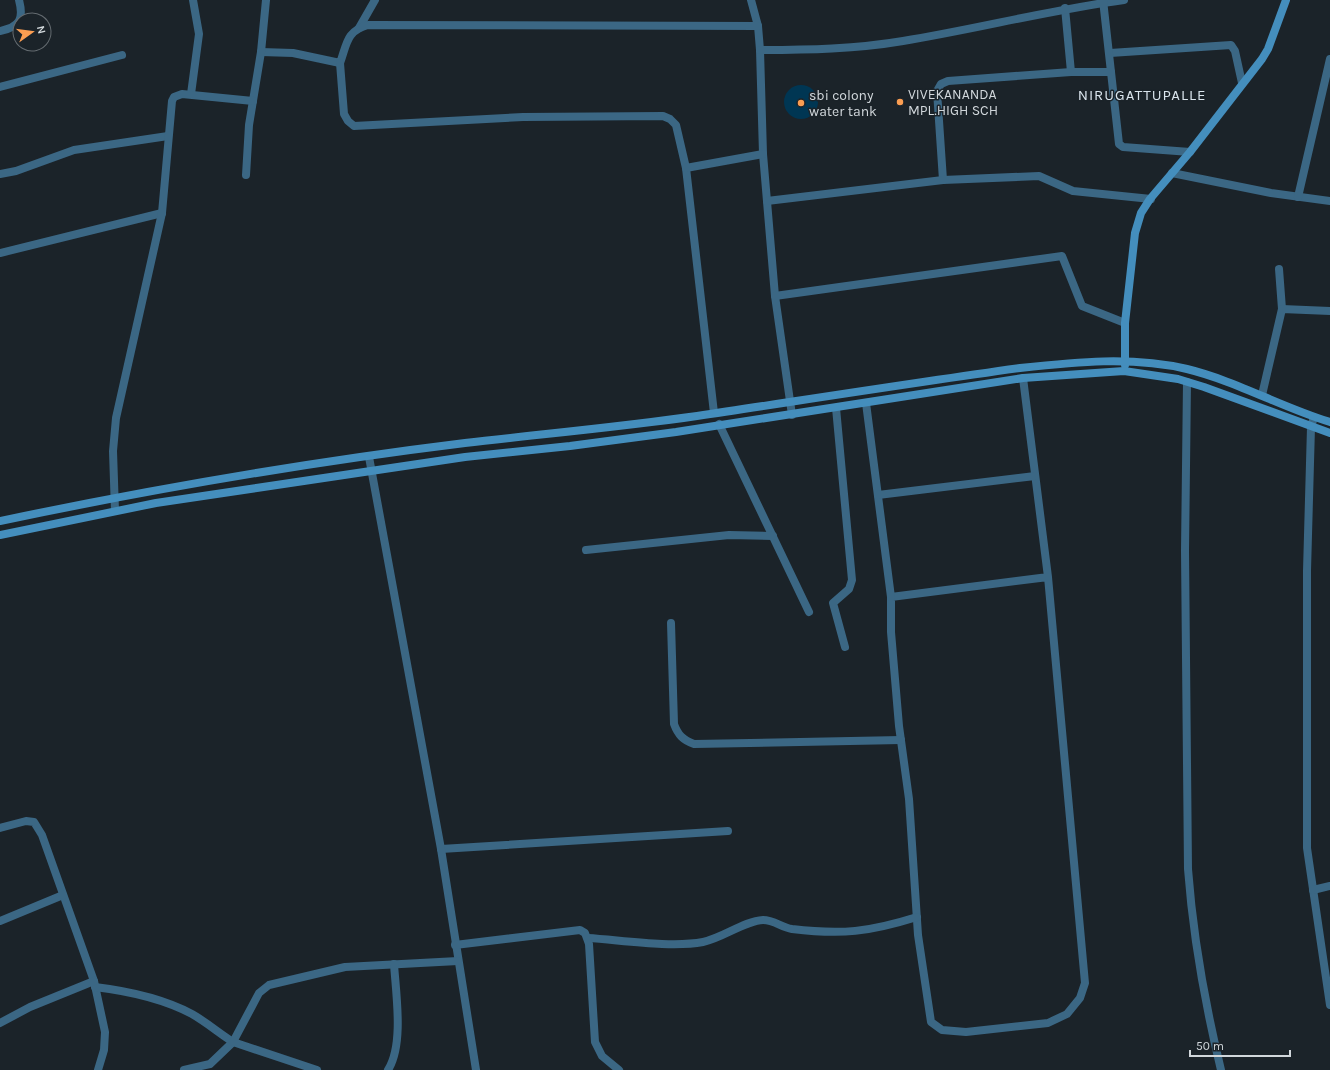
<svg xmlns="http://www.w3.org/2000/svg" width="1330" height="1070" viewBox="0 0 1330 1070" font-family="Karla,sans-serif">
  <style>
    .building { fill: #003653 }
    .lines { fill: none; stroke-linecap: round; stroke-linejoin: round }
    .lane { stroke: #3b6784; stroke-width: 8 }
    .street { stroke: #3b6784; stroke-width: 8 }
    .secondary { stroke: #448ebd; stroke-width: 8 }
    .poi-dot { fill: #fb9e52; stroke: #1b2329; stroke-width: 1.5 }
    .labels { text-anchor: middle; stroke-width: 3; stroke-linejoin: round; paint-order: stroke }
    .poi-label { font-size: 14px; fill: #d1d7db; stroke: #1b2329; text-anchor: start }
    .neighbourhood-label { font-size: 15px; letter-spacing: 1px; fill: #dae5ed; stroke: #1b2329 }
  </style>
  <rect width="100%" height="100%" fill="#1b2329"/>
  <circle class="building" cx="801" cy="102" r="17"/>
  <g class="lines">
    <g class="lane">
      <polyline points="1023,378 1048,577 1085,983 1080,998 1067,1014 1048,1023 966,1032 942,1030 931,1022 918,935 909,799 899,726 891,632 891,597 1048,577"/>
      <polyline points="866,403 891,597"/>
      <polyline points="878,495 1035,476"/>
      <path d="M671,623L674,724C678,735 683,740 694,744L901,740"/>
      <polyline points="441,849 728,831"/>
      <path d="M588,938C621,940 671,948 703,942C723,938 744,921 763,920C774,920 781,927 792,929C842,935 869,932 917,917"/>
    </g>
    <g class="street">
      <polyline points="751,0 758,26 760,50 763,154 775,296 792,415"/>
      <polyline points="1065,8 1071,72"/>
      <polyline points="359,28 375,0"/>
      <path d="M0,31C20,27 24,19 19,0"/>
      <path d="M760,50C808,50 856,49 903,41C977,29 1049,10 1124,0"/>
      <path d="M261,52L293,53L340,63C347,44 346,31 368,25L758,26"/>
      <polyline points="1110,53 1231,45 1235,51 1242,83"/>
      <polyline points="340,63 344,114 348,121 354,126 523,117 663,116 670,119 676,125 686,168 714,413"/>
      <polyline points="1111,72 1119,144 1123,147 1190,152"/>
      <polyline points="0,87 122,55"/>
      <polyline points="191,94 199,34 193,0"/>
      <polyline points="686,168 763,154"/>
      <polyline points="1172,173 1271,193 1330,201"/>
      <polyline points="0,174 16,171 74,150 168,136"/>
      <polyline points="246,175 249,125 261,52 266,0"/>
      <polyline points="943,180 937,91 941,84 948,81 1071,72 1111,72 1103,0"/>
      <polyline points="1298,197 1330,59"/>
      <polyline points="767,201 943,180 1039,176 1073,191 1151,199"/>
      <polyline points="0,253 162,213"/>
      <polyline points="1279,269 1282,309"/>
      <polyline points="775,296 1062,256 1082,306 1125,323"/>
      <path d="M1187,382L1185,551L1188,869C1193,936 1205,1004 1221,1070"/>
      <polyline points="1262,395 1282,309 1330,311"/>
      <polyline points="836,408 852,580 849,589 833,603 845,647"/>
      <polyline points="1314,417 1311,427 1307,571 1307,848 1330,1005"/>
      <polyline points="719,424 809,612"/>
      <polyline points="369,457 441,849 476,1070"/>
      <polyline points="115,511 113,451 116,418 162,213 172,101 174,97 182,94 253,101"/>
      <polyline points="586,550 729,535 773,536"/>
      <polyline points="0,828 26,821 34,822 42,835 94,981 105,1032 104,1050 98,1070"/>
      <polyline points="1313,890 1330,886"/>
      <polyline points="0,921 63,895"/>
      <polyline points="455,945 580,930 585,933 589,944 595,1042 602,1056 619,1070"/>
      <path d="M95,987C128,991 162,998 192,1014C206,1022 219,1033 233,1042L210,1064L184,1070"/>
      <polyline points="0,1023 30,1007 94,981"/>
      <polyline points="317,1070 233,1042 259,993 269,985 345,967 458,961"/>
      <path d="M388,1070C404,1045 396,994 394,964"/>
    </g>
    <g class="secondary">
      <polyline points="1125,365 1125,323 1135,233 1141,213 1150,199 1190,152 1262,59 1268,49 1286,0"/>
      <path d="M0,521C153,489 310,462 465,443C542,434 620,427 697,416C804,400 912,383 1020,368C1075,362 1132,356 1187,369C1236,381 1281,407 1330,422"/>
      <polyline points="0,535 156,503 465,457 570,446 676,432 1023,378 1124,371 1178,379 1204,387 1330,433"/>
    </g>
  </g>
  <g class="poi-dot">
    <circle cx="900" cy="102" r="4"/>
    <circle cx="801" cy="103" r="4"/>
  </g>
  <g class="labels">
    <g class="poi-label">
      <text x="908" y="99">VIVEKANANDA<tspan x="908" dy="16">MPL.HIGH SCH</tspan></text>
      <text x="809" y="100">sbi colony<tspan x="809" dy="16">water tank</tspan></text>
    </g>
    <g class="neighbourhood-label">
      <text x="1142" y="100">NIRUGATTUPALLE</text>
    </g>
  </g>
  <g transform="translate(32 32) rotate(76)"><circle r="19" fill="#1b2329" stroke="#646b70"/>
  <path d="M0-3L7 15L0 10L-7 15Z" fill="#fb9e52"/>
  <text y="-6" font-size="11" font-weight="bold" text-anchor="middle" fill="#d1d7db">N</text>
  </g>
  <path d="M1190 1050v6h100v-6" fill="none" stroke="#d1d7db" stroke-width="2"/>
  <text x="1196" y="1050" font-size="12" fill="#d1d7db" stroke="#1b2329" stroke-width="3" paint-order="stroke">50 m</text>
</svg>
